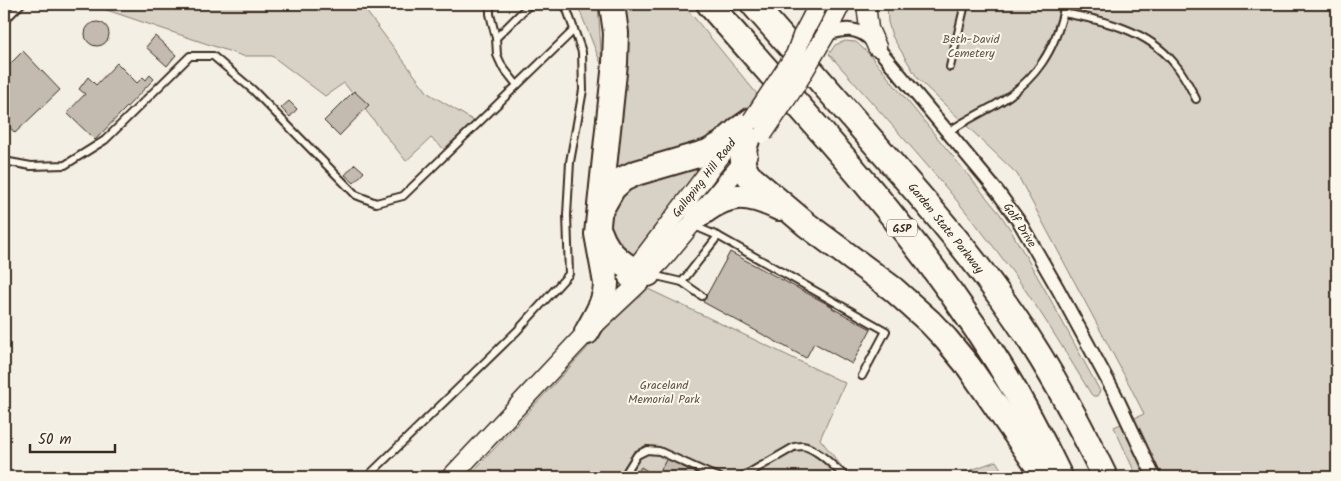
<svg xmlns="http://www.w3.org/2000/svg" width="1341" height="481" viewBox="0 0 1341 481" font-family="Kalam,sans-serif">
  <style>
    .green { fill: #d8d1c6; stroke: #8a7e72 }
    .building { fill: #c3bbb0; stroke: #3b2a1e }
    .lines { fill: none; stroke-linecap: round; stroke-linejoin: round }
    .service-casing { stroke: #3b2a1e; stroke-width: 10 }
    .minor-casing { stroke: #3b2a1e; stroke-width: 16 }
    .secondary-casing { stroke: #3b2a1e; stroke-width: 21 }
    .motorway-casing { stroke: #3b2a1e; stroke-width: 28 }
    .service { stroke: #fbf7ec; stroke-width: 6 }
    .minor { stroke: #fbf7ec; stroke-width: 12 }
    .secondary { stroke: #fbf7ec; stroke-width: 18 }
    .motorway { stroke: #fbf7ec; stroke-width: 24 }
    .secondary-bridge-casing { stroke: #3b2a1e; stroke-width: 21; stroke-linecap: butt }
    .secondary-bridge { stroke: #fbf7ec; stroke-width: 18 }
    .labels { text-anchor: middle; stroke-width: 4; stroke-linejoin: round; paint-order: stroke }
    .shield { fill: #fbf7ec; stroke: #75685c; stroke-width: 1 }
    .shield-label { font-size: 11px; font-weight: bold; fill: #3b2a1e }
    .park-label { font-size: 12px; fill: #625448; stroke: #fbf7ec }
    .street-label { font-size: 12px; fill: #3b2a1e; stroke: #fbf7ec }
  </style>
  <rect width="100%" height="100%" fill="#f3efe4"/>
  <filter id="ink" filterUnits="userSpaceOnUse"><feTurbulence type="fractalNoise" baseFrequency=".02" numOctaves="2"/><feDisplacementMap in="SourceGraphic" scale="10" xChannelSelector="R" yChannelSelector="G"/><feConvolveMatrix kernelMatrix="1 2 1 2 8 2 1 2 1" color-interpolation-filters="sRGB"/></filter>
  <g filter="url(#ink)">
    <g class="green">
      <polygon points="89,4 368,4 363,7 428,93 474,121 444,149 431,138 406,161 344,83 325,96 272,56 243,56"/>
      <polygon points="577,4 598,4 602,66"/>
      <polygon points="620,4 683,4 757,94 732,130 615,177"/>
      <polygon points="887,4 1337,4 1337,477 1137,477 1114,427 1144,414 1130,386 1017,174 918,79 892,36 888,22"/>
      <path d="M845,41L856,42L869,54L1000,214L1010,229L1048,295L1100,391L1097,396H1093L1091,394C1068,356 1045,318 1019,281C962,201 894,128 829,54L835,45Z"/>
      <polygon points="700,162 701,168 633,258 626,254 609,229 610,199 616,190"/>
      <polygon points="644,287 845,383 820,439 850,477 468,477"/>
      <polygon points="996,461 1006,477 952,477"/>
    </g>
    <g class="building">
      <circle cx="97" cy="34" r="12"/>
      <polygon points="155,36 176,55 167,66 146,47"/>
      <polygon points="23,51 60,90 15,133 4,121 4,70"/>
      <polygon points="117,63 137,83 143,77 146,80 150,75 154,79 95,140 67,113 85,94 79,89 88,77 96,85"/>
      <polygon points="354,91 369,105 339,136 324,121"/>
      <polygon points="289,101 297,109 290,117 281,108"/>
      <polygon points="355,164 364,172 354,183 345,175"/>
      <polygon points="730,252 833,307 832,308 871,329 852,364 814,343 806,358 703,302"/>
      <polygon points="667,458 689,470 689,469 705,477 635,477 641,467 657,477"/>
    </g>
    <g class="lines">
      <defs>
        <g id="service">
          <polyline points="490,4 490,14 496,38"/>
          <path d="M1063,13C1103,20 1147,30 1174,63C1184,74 1190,87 1196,99"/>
          <polyline points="4,21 21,4"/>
          <polyline points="950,67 965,4"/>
          <polyline points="517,85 502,66 497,55 496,38 530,4"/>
          <path d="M948,132C963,122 979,114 995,105C1036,81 1056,50 1065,4"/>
          <polyline points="4,161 31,166 65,165 105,140 190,56 213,56 253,90 356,195 376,203 403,196 574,30"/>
          <polyline points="692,225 718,236"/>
          <polyline points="652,275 682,282 702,296"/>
          <polyline points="682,282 718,236 886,331 862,376"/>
          <polyline points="627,471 637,455 647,450 659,451 710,474 719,477"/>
          <polyline points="367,477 517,331 569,274 567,215 570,162 583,90 582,52 565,4"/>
          <path d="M742,477L794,447C796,447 799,446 802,446C816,447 835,468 846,477"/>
        </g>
        <path id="minor" d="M826,34C844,29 856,26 871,40L997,191L1020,223L1058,289L1115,394L1154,477"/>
        <g id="secondary">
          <polyline points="866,4 869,29 877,47"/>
          <polyline points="812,17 818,4"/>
          <polyline points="826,34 841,4"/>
          <polyline points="628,278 731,142"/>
          <polyline points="451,477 587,332 636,286 661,261 743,162 748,154"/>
        </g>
        <g id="motorway">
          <path d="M709,4C795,103 886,199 961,307C999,360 1032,418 1060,477"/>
          <path d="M753,4C800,58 848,112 894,166C931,208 967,250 999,295C1041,352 1075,414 1105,477"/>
          <path d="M752,120C750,126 749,134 747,140C742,154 740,163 749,176L807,225L893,289L930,322L946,339L969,367L1045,477"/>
          <polyline points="601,209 613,188 623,179 636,173 708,152 722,144 739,129 752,120"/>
          <path d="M698,216C728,192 745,192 779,208"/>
          <path d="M600,233C607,254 627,270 648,274"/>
          <path d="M587,332C595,317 606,301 606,283L597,234L615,63L616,33L612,4"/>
        </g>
      </defs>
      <use href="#service" class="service-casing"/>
      <use href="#minor" class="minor-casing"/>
      <use href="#secondary" class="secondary-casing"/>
      <use href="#motorway" class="motorway-casing"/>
      <use href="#service" class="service"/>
      <use href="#minor" class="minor"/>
      <use href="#secondary" class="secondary"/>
      <use href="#motorway" class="motorway"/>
      <defs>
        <g id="secondary-bridge">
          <polyline points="752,120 795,55 802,36 812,17"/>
          <polyline points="763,134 796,85 826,34"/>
        </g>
      </defs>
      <use href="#secondary-bridge" class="secondary-bridge-casing"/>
      <use href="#secondary-bridge" class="secondary-bridge"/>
    </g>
  </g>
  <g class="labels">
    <rect class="shield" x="887" y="219.5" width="30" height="17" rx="4"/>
    <g class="shield-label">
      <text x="902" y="232">GSP</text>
    </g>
    <g class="park-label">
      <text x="971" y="43">Beth-David<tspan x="971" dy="14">Cemetery</tspan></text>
      <text x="664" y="389">Graceland<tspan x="664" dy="14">Memorial Park</tspan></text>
    </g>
    <g class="street-label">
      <text transform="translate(704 178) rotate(-52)" y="4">Galloping Hill Road</text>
      <text transform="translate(1020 225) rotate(57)" y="4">Golf Drive</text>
      <text transform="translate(946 228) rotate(51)" y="4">Garden State Parkway</text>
    </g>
  </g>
  <rect width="1341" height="481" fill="none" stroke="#fbf7ec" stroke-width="20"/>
  <rect x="10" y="10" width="1321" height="461" fill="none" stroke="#3b2a1e" stroke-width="2" filter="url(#ink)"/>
  <path d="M30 444v8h85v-8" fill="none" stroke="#3b2a1e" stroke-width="2.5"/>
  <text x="38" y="444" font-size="15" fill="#3b2a1e" stroke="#fbf7ec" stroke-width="4" paint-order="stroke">50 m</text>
</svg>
